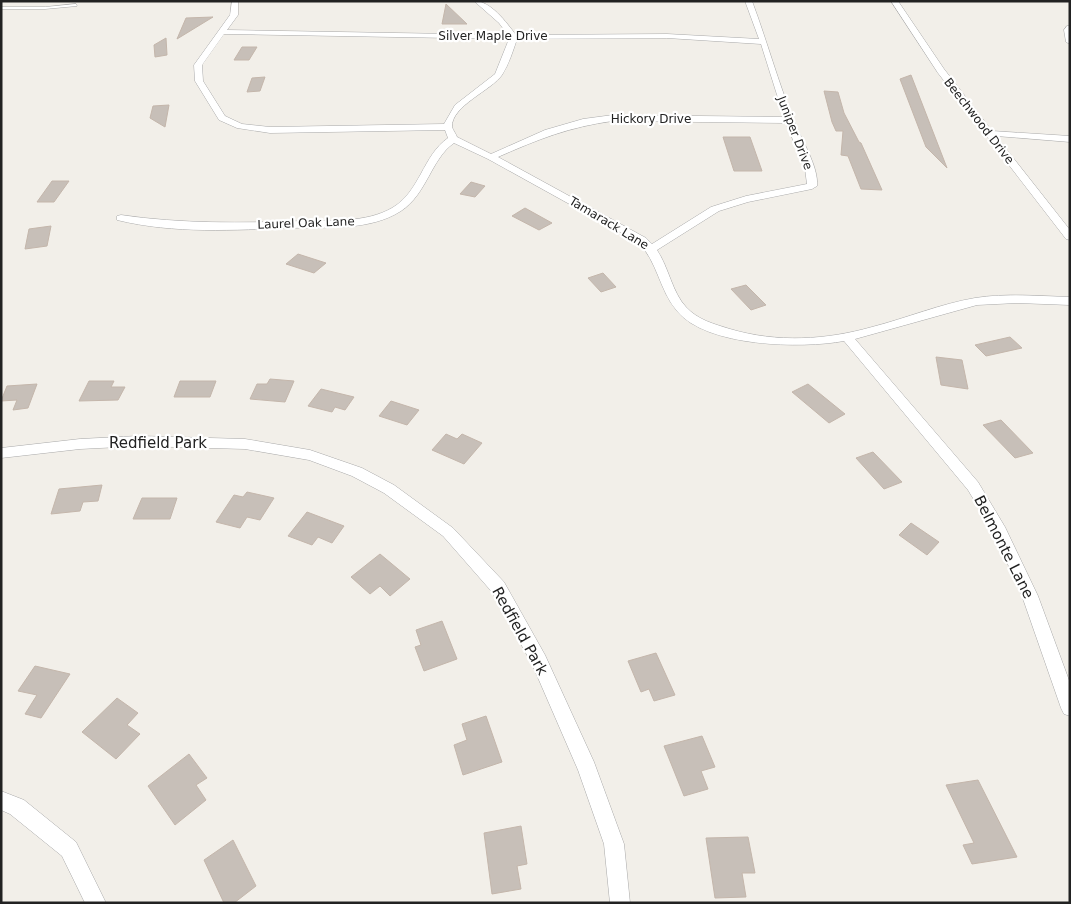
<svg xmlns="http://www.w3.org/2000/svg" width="1071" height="904" viewBox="0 0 1071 904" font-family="'DejaVu Sans',sans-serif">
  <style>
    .building { fill: #c7bfb8; stroke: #c4b6ab }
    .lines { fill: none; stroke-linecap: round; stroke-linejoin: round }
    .service-casing { stroke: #a9a9a9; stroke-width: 1 }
    .minor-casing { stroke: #a9a9a9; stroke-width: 1 }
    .service { fill: #fff; fill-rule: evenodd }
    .minor { fill: #fff; fill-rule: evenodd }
    .labels { text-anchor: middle; stroke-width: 4.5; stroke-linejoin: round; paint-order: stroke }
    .far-street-label { font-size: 12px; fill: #222; stroke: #fff }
    .street-label { font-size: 15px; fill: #222; stroke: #fff }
  </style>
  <rect width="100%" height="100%" fill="#f2efe9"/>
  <g class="building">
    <polygon points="446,4 467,24 442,24"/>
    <polygon points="213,17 177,39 186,18"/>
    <polygon points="166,38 167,55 155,57 154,45"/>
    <polygon points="242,47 257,47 249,60 234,60"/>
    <polygon points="911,75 947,168 926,147 900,79"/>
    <polygon points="265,77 260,91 247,92 252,78"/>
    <polygon points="824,91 838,92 844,113 859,142 861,143 882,190 861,189 848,156 841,155 843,131 836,131 832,122"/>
    <polygon points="169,105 165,127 150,118 153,106"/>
    <polygon points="723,137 750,137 762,171 734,171"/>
    <polygon points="52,181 69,181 54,202 37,202"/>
    <polygon points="471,182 485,186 475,197 460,194"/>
    <polygon points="525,208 552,223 539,230 512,216"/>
    <polygon points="51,226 47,246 25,249 29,229"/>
    <polygon points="298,254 326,263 314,273 286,264"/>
    <polygon points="603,273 616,287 601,292 588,278"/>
    <polygon points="746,285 766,305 751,310 731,289"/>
    <polygon points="1010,337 1022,348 986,356 975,345"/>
    <polygon points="936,357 962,360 968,389 941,385"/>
    <polygon points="270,379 294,381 285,402 250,399 257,384 267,384"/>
    <polygon points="89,381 114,381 111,387 125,387 118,400 79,401"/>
    <polygon points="180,381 216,381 210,397 174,397"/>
    <polygon points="37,384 28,408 13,410 17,400 1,401 7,386"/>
    <polygon points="808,384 845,414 829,423 792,392"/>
    <polygon points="321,389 354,397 345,410 335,407 332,412 308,406"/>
    <polygon points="391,401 419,410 407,425 379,416"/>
    <polygon points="1001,420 1033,453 1015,458 983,425"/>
    <polygon points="446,434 457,439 462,434 482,443 464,464 432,450"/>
    <polygon points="873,452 902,482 884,489 856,458"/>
    <polygon points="102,485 98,501 83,502 80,511 51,514 59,489"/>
    <polygon points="247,492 274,498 260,520 247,517 240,528 216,522 234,495 243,497"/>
    <polygon points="142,498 177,498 170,519 133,519"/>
    <polygon points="307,512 344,526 332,543 318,537 312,545 288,536"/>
    <polygon points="911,523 939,542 927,555 899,535"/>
    <polygon points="380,554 410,579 390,596 380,586 370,594 351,577"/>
    <polygon points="442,621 457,659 424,671 415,647 421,645 416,630"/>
    <polygon points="656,653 675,695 654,701 649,689 641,692 628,661"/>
    <polygon points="35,666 70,674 41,718 25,714 37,695 18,691"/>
    <polygon points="117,698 138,713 127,725 140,734 116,759 82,732"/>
    <polygon points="486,716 502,762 463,775 454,745 467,740 462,724"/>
    <polygon points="702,736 715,767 701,771 708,789 684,796 664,746"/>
    <polygon points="189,754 207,778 196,785 206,800 175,825 148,786"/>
    <polygon points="978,780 1017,857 972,864 963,845 974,843 946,785"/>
    <polygon points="521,826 527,864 517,866 521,889 492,894 484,833"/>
    <polygon points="748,837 755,873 742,873 746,897 715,898 706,838"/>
    <polygon points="233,840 256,886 234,903 224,903 204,860"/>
  </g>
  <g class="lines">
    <defs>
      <polygon id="service" points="76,4 77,6 45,9 1,9 1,7 45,7"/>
      <g id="minor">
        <path d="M232,1H238V15L227,30L508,35L499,23L474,1C491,1 506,22 516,35L667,34L759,39L745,1H752C767,41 778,82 794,121C801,139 819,167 817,186L812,189L748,202L719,211L657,250C669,268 672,292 686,307C698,320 714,324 730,329C777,343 826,340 872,327C907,318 940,304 975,298C1006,293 1038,296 1070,297V305L1017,303L977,305L855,339L978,482L1005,527L1038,596L1070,683V716L1064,714L1061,708L1022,596L994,533L968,490L844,341C802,349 706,347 677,311C659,290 658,262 638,242L488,159L454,143C431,159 427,194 401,211C370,231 327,227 292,228C235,230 174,234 117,220V216L121,215C182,224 242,223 303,221C332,220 366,223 392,208C420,192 423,155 448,138L445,130L270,133L237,128L219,120L195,81L194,65L230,15ZM224,34L509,39L495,74L455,105L444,124L270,127L242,124L225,116L203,81L202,65ZM667,38L761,44L784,117L613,115L583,119L545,130L491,154L457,137C456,134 453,130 452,127C451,106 492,90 502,75C509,64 513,51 517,39ZM613,121L786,123L805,169L807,184L746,196L711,207L652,244L646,238L498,157C539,139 569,127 613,121Z"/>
        <polygon points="891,1 898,1 944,69 992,131 1070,136 1070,142 996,136 1070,230 1070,240 1066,239 938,73"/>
        <polygon points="1067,26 1070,26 1070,44 1066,42 1064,30"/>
        <polygon points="139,436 245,439 310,450 362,468 394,485 453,528 504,582 545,655 594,762 624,844 630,903 610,903 604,844 578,770 532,664 492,592 443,536 384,493 352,476 309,460 245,449 139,446 80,449 1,458 1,448 80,439"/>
        <polygon points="1,791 24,800 76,842 106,903 85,903 62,856 10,814 1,810"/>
      </g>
    </defs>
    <use href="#service" class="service-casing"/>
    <use href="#minor" class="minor-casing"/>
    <use href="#service" class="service"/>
    <use href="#minor" class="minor"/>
  </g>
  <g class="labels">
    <g class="far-street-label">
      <text x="493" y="40">Silver Maple Drive</text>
      <text x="651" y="123">Hickory Drive</text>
      <text transform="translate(979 121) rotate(52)" y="4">Beechwood Drive</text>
      <text transform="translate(795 133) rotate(69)" y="4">Juniper Drive</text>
      <text transform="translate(306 223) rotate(-2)" y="4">Laurel Oak Lane</text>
      <text transform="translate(609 223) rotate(31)" y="4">Tamarack Lane</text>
    </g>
    <g class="street-label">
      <text x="158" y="448">Redfield Park</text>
      <text transform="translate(1004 547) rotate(63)" y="5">Belmonte Lane</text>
      <text transform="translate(520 631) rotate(61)" y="5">Redfield Park</text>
    </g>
  </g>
  <rect width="1071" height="904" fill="none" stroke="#222222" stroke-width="5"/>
</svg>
